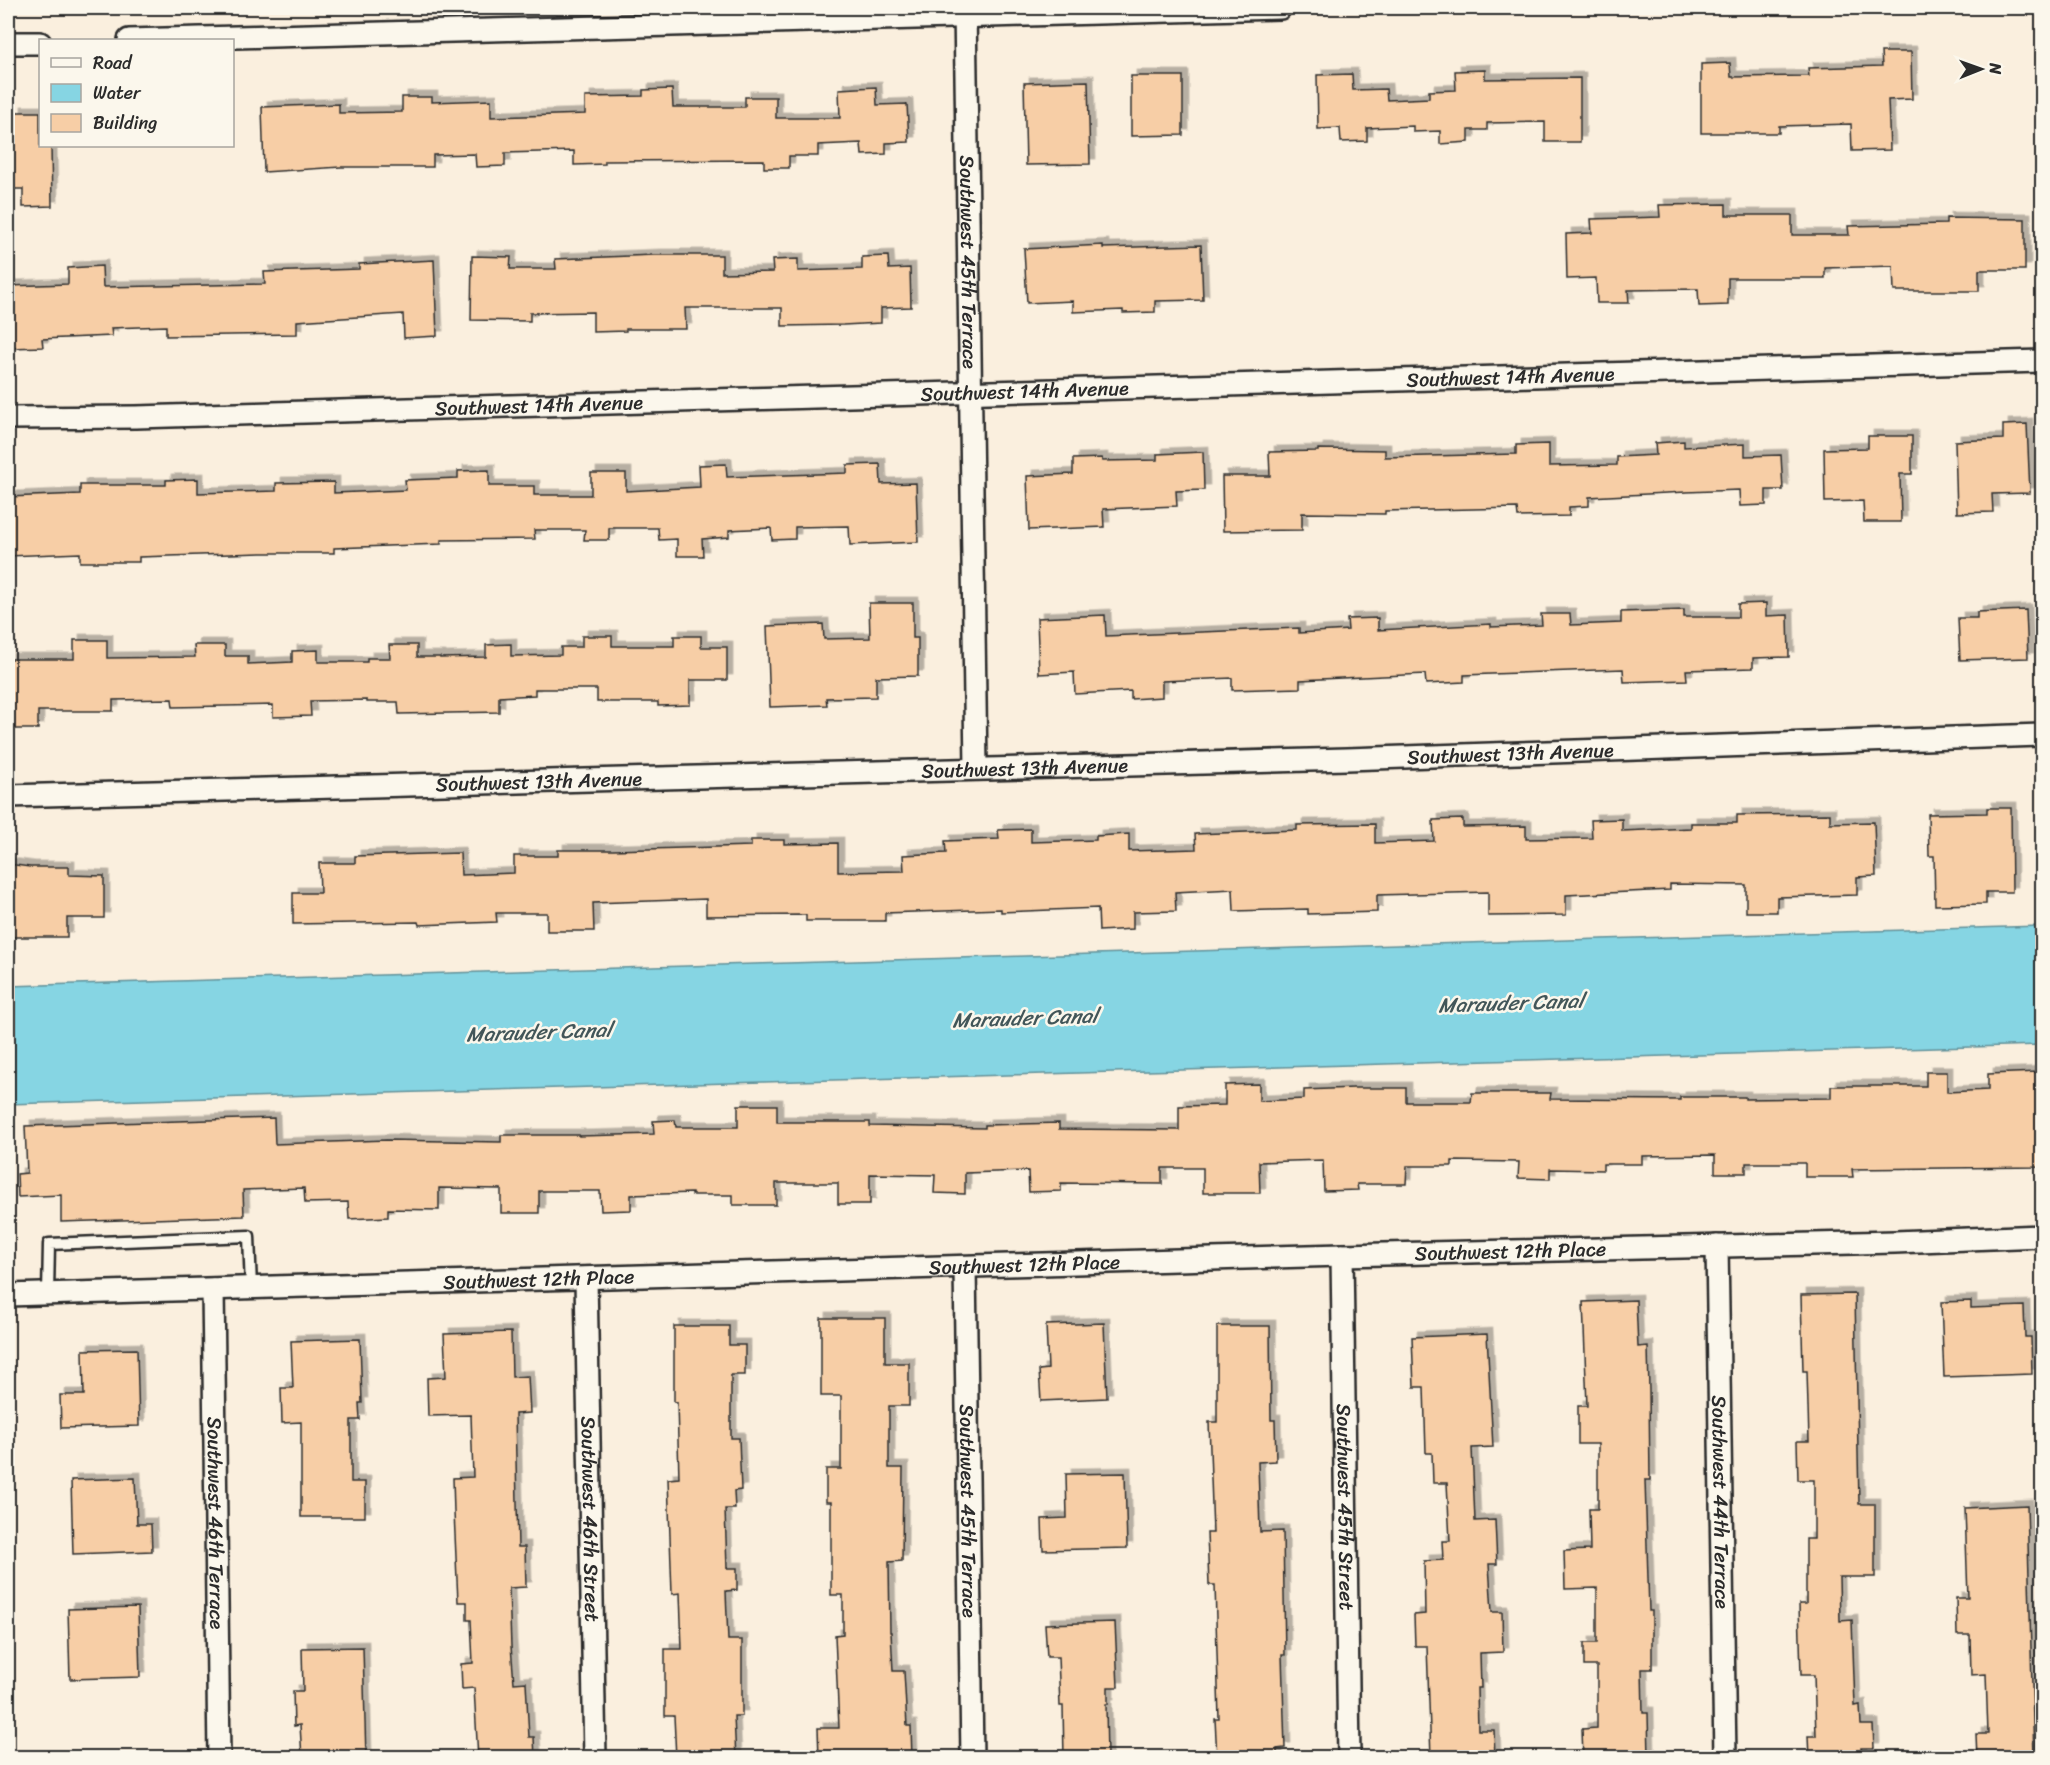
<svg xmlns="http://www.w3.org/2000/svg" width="2050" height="1765" viewBox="0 0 2050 1765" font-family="Sriracha,sans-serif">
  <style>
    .water { fill: #86d5e3; stroke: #629199; stroke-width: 1.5 }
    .building { fill: #f7cea6; stroke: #2b2b2b; stroke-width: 1.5; filter: url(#shadow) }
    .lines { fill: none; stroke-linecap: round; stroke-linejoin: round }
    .lane-casing { stroke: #2b2b2b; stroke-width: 15 }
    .street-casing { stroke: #2b2b2b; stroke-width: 26 }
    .lane { stroke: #fbf7ec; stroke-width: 10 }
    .street { stroke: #fbf7ec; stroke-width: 21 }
    .labels { text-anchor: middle; stroke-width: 5; stroke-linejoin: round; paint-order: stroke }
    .street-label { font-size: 20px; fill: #2b2b2b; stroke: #fbf7ec }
    .water-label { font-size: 21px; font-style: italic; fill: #425659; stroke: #fbf7ec }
  </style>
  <defs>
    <filter id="shadow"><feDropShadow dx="5.5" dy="-5.5" stdDeviation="0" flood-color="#0004"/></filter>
  </defs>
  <rect width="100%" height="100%" fill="#faefde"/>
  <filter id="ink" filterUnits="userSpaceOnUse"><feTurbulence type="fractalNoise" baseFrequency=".0167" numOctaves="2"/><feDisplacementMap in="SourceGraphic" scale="12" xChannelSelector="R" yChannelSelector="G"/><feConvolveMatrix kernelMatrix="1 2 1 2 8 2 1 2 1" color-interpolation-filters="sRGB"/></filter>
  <g filter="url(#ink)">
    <polygon class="water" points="2042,926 2042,1045 8,1104 8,986"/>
    <g class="building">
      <polygon points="1881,52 1911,52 1912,99 1888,100 1890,150 1852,151 1851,124 1779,126 1779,133 1701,133 1701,64 1730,63 1731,77 1809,76 1808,68 1882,66"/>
      <polygon points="1485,70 1485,79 1580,78 1580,142 1545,142 1545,122 1487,123 1487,130 1469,130 1469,142 1440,144 1440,131 1413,132 1413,126 1367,128 1367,141 1341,142 1340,128 1318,129 1317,75 1352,74 1353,90 1386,89 1387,100 1429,98 1429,91 1456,90 1455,71"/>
      <polygon points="1131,76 1183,76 1183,135 1131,136"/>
      <polygon points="1088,81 1090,164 1026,165 1024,83"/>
      <polygon points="876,87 877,105 907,104 909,142 886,143 886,154 862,155 861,143 818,145 818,156 789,156 789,168 764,168 764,160 605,161 605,164 574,165 574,151 505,153 505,166 476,167 475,154 433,155 433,167 341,167 264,172 262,107 339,104 339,113 402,112 402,97 432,97 432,102 491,100 491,117 585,114 585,97 643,96 643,90 672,89 673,107 745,107 745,97 776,97 776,118 840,118 839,89"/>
      <polygon points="16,112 40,112 40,146 51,146 52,206 23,207 23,189 8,189 8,131 16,131"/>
      <polygon points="1726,204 1726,215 1792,215 1792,235 1849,235 1848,226 1946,224 1946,218 2025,219 2025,270 1979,270 1979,291 1894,291 1893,266 1825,268 1825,278 1728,278 1728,305 1699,306 1698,289 1628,290 1629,303 1597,303 1596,278 1567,279 1566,234 1592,233 1591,219 1660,217 1659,205"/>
      <polygon points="1103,245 1103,248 1201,245 1203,300 1155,301 1155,312 1123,313 1123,310 1073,312 1073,301 1027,303 1024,249"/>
      <polygon points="654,255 722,255 722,273 773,272 772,260 798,259 798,271 862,269 862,257 888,256 889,269 910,268 911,307 881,308 881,323 843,325 782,326 782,308 685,308 686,329 626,329 626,331 593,332 593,312 530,313 530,321 471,320 472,256 511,257 510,269 556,269 555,259"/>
      <polygon points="434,260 437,336 404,338 403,314 297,321 297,334 166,336 166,326 111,328 112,336 42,339 43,347 10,348 10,334 8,334 8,286 68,284 68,268 102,266 103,287 265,284 264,272 359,269 359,264"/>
      <polygon points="2027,424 2030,493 1992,494 1993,512 1957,513 1955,441 2003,439 2003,425"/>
      <polygon points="1868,436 1912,436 1912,474 1900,474 1901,522 1864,522 1863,501 1825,502 1824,449 1868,448"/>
      <polygon points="1684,441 1684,447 1745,444 1745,456 1781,455 1783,490 1766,490 1766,505 1740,506 1739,490 1686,492 1589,497 1589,506 1569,507 1569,516 1518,517 1517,508 1385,511 1385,514 1302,513 1302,530 1223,531 1222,476 1270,476 1269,452 1318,451 1318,449 1385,450 1385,457 1516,454 1516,445 1549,444 1549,466 1617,465 1617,457 1656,455 1655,443"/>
      <polygon points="1203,452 1204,490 1176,491 1177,506 1103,509 1104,527 1029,530 1027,476 1073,474 1073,459 1102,458 1102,461 1157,460 1157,454"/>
      <polygon points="726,464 727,477 847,473 847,465 880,464 881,484 916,483 918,542 850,545 849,526 795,527 795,539 772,540 771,528 729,530 729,537 702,539 703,556 677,556 677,539 659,540 658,528 609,528 609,540 584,540 585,530 534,530 535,539 441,540 441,544 334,548 334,553 261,553 139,557 139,562 80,562 80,553 8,556 8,497 80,494 80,485 166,485 166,480 198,479 198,493 276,491 276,483 334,482 334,493 406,490 405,480 458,478 458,471 489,470 489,486 534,486 534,495 591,495 591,473 626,473 626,491 700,487 699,465"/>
      <polygon points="869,603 913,603 913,638 918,638 918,676 876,677 876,697 826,698 827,705 770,707 767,626 823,624 824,639 870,638"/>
      <polygon points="1766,603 1766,616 1788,615 1789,657 1753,658 1753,668 1686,670 1687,680 1624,682 1623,669 1464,675 1464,682 1426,684 1425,674 1300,680 1300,688 1232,690 1232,678 1162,681 1162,697 1131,699 1131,691 1075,694 1074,672 1039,674 1037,618 1105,615 1106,636 1299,628 1299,633 1348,630 1347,619 1378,618 1378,630 1491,624 1491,627 1542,625 1541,614 1570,614 1571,625 1621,623 1621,612 1684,610 1684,617 1738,617 1738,604"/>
      <polygon points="2026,610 2028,658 1960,660 1958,618 1977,618 1977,612"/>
      <polygon points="582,636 612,636 612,646 674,646 674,636 701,636 701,647 727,647 727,680 690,680 690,705 658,706 658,702 597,702 597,689 535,689 535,695 499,697 499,712 399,714 398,702 367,702 367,700 310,701 311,716 273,717 273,705 173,707 172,699 113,700 113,711 38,711 38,729 8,729 8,659 74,659 74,640 107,640 107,658 195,657 194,645 225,645 225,656 248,656 248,664 292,662 292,651 318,650 318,662 367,662 367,658 390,658 389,645 417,645 417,657 440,657 440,658 486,657 486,645 511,644 511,656 561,655 561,647 582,647"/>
      <polygon points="1987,808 2011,808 2012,892 1986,892 1986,904 1935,905 1934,856 1929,856 1928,814 1987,813"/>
      <polygon points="1830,814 1830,823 1874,822 1876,876 1857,877 1857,895 1777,897 1777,912 1746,912 1746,885 1670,884 1670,890 1566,895 1566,915 1488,916 1488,892 1377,895 1377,912 1308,914 1308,909 1234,911 1233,889 1175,892 1176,911 1133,912 1133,929 1099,931 1098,908 1001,912 1001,909 885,913 885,921 806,921 806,915 706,916 706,899 593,903 594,931 547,931 547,913 496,913 497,922 419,925 418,922 293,924 293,893 320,893 319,863 355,863 355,856 460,853 461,875 514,873 514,856 558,856 558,850 613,850 751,846 751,840 784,840 784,844 838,843 838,872 904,871 903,855 946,853 945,841 999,839 998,830 1031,829 1031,842 1096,840 1096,836 1129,834 1129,851 1196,849 1195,834 1297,830 1297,825 1375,824 1375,843 1434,841 1433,820 1463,819 1463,827 1526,826 1526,839 1592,838 1591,820 1622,819 1622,831 1691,828 1691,823 1737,823 1737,815"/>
      <polygon points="8,864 30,867 69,867 69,875 104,876 104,918 67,918 67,937 8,937"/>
      <polygon points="1926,1072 1947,1072 1947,1092 1988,1090 1988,1074 2038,1072 2040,1167 1852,1169 1853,1177 1805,1177 1805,1163 1746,1163 1746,1173 1715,1173 1715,1155 1642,1156 1642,1164 1603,1164 1603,1170 1550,1169 1550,1179 1518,1178 1519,1162 1452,1161 1452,1166 1407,1166 1406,1184 1357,1184 1358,1190 1324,1191 1323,1160 1259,1162 1260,1193 1203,1193 1203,1168 1162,1168 1162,1184 1061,1183 1061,1191 1029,1192 1028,1171 965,1173 965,1194 934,1193 935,1175 870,1174 870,1204 838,1204 838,1183 776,1183 776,1205 733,1205 733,1195 692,1195 692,1193 631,1195 631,1210 601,1211 600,1191 539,1191 539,1213 501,1213 501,1189 439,1188 439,1210 388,1209 388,1217 349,1219 348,1202 305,1203 304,1188 243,1190 244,1216 61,1222 61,1195 18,1197 17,1174 27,1173 25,1126 274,1118 275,1144 387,1140 501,1142 501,1135 579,1135 579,1136 654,1134 653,1121 675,1120 676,1127 738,1127 738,1105 777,1105 777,1122 870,1122 870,1126 985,1128 985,1125 1059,1123 1059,1129 1179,1130 1179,1106 1225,1105 1225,1085 1259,1084 1259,1101 1304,1099 1304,1090 1354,1088 1406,1088 1406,1102 1471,1102 1472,1093 1551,1093 1550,1099 1680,1100 1680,1097 1745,1097 1745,1099 1831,1098 1831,1086 1926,1086"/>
      <polygon points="1855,1294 1859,1504 1875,1504 1875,1577 1839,1577 1840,1621 1852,1620 1855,1706 1860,1705 1861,1725 1873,1725 1874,1748 1861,1748 1862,1758 1809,1758 1808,1736 1816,1736 1814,1675 1801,1675 1799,1604 1806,1604 1806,1539 1814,1539 1814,1480 1798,1480 1797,1441 1809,1441 1807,1371 1803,1371 1801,1295"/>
      <polygon points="1636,1300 1638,1347 1648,1346 1649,1391 1650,1480 1645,1480 1649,1611 1652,1611 1652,1669 1642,1669 1643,1713 1648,1713 1649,1758 1583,1758 1582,1729 1597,1728 1597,1666 1584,1666 1584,1643 1597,1643 1597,1588 1565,1589 1564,1551 1590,1550 1589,1509 1598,1509 1598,1444 1578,1444 1578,1406 1587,1406 1583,1302"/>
      <polygon points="1971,1301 1971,1308 2024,1306 2025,1337 2031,1337 2032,1374 1944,1377 1941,1302"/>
      <polygon points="821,1318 885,1318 885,1363 909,1363 909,1406 889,1406 889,1468 903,1468 902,1561 889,1562 890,1632 891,1632 893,1671 904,1671 907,1726 911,1726 912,1758 819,1758 818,1728 839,1728 835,1635 843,1634 843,1595 831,1595 831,1502 826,1502 826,1469 841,1469 841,1396 821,1396"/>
      <polygon points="1104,1323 1107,1398 1041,1401 1039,1370 1048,1369 1046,1325"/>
      <polygon points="674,1326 729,1326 729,1345 745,1345 745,1375 731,1375 731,1438 739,1438 741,1490 734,1491 735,1509 725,1509 727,1568 737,1568 737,1590 726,1591 728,1640 742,1640 742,1716 734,1716 736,1758 676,1758 674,1716 665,1716 665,1649 682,1649 680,1593 672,1594 668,1479 679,1478 677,1402 674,1402"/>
      <polygon points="1217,1326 1270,1326 1271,1420 1275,1420 1276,1461 1258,1462 1260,1532 1283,1531 1285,1655 1282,1655 1285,1748 1277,1749 1277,1758 1217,1758 1215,1719 1219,1719 1215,1585 1209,1585 1207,1533 1213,1533 1209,1422 1217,1422"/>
      <polygon points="511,1332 512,1377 528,1376 530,1413 515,1414 518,1547 525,1547 526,1587 509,1588 511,1646 514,1683 526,1682 529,1737 534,1737 535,1758 478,1758 474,1688 462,1689 461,1664 473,1663 471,1620 467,1620 467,1602 458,1602 454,1512 453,1478 473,1477 471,1415 428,1416 427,1378 446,1377 444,1334"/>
      <polygon points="1487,1334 1493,1447 1472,1448 1475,1521 1495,1520 1497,1564 1489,1564 1492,1612 1502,1612 1503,1652 1480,1653 1481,1688 1477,1688 1478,1730 1494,1730 1495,1758 1431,1758 1427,1646 1415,1646 1414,1615 1425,1614 1424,1561 1443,1560 1442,1541 1450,1541 1447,1483 1433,1483 1432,1453 1426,1453 1424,1387 1414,1387 1412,1337"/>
      <polygon points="360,1339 362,1403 359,1403 360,1420 351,1420 351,1482 365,1482 365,1517 301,1517 301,1422 282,1423 281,1388 293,1388 291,1341"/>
      <polygon points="137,1349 139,1426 61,1428 60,1395 84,1395 83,1350"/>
      <polygon points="1125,1473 1127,1548 1043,1550 1042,1519 1067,1518 1066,1474"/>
      <polygon points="135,1478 137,1524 151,1524 152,1551 73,1554 71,1480"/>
      <polygon points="2027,1505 2034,1758 1977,1758 1976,1734 1988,1734 1986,1674 1971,1675 1970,1635 1957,1635 1956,1598 1968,1598 1965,1508"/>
      <polygon points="138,1607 140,1677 70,1679 68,1609"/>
      <polygon points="1115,1622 1118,1687 1108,1687 1108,1704 1106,1704 1107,1758 1064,1758 1063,1706 1060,1706 1058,1657 1047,1657 1045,1624"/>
      <polygon points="363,1647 366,1758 302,1758 300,1725 294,1726 293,1691 303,1691 302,1648"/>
    </g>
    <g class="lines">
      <defs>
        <polyline id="lane" points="48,1294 49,1244 249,1236 251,1288"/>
        <g id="street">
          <path id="s1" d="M965,8L976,768"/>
          <polyline points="129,40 1280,8"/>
          <polyline points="8,43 40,43"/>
          <path id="s2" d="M8,418L136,417L2042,361"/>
          <path id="s3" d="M8,796L1347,759L2042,735"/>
          <path id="s4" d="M1717,1246L1725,1758"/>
          <path id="s5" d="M1342,1255L1349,1758"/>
          <path id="s6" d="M965,1267L972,1758"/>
          <path id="s7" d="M586,1279L595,1758"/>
          <path id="s8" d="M213,1289L219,1758"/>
          <path id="s9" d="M8,1295L1342,1255L1895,1242L2042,1236"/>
        </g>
      </defs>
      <use href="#lane" class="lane-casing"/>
      <use href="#street" class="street-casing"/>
      <use href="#lane" class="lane"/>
      <use href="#street" class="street"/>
    </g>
  </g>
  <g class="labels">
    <g class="street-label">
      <text dy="7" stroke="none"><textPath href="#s1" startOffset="254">Southwest 45th Terrace</textPath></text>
      <text dy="7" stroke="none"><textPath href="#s2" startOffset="1503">Southwest 14th Avenue</textPath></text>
      <text dy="7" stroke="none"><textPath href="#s2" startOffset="1017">Southwest 14th Avenue</textPath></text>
      <text dy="7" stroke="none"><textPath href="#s2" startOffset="531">Southwest 14th Avenue</textPath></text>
      <text dy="7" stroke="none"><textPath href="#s3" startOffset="1503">Southwest 13th Avenue</textPath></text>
      <text dy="7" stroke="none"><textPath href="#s3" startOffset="1017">Southwest 13th Avenue</textPath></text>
      <text dy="7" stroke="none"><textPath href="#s3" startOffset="531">Southwest 13th Avenue</textPath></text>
      <text dy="7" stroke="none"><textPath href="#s9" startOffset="1503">Southwest 12th Place</textPath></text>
      <text dy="7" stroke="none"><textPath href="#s9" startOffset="1017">Southwest 12th Place</textPath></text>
      <text dy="7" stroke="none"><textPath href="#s9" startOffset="531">Southwest 12th Place</textPath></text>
      <text dy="7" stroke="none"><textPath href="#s4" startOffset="256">Southwest 44th Terrace</textPath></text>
      <text dy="7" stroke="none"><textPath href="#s5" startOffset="252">Southwest 45th Street</textPath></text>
      <text dy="7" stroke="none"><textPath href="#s6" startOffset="244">Southwest 45th Terrace</textPath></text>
      <text dy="7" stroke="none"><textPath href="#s7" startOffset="240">Southwest 46th Street</textPath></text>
      <text dy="7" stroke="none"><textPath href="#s8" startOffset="234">Southwest 46th Terrace</textPath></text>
    </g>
    <g class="water-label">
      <text transform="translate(1511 1003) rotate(-2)" y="7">Marauder Canal</text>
      <text transform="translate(1025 1018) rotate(-2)" y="7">Marauder Canal</text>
      <text transform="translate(539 1032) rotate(-2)" y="7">Marauder Canal</text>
    </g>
  </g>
  <rect width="2050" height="1765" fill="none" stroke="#fbf7ec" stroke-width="30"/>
  <rect x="15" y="15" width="2020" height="1735" fill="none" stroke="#2b2b2b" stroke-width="2" filter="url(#ink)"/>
  <rect x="39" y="39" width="195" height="108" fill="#fbf7ec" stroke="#a8a59f" stroke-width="1.5"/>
  <rect x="51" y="58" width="30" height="9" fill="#fbf7ec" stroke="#a8a59f" stroke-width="1.5"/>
  <text x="93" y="69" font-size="18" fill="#2b2b2b">Road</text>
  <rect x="51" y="84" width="30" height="18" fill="#86d5e3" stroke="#a8a59f" stroke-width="1.5"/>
  <text x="93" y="99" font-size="18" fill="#2b2b2b">Water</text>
  <rect x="51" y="114" width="30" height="18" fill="#f7cea6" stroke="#a8a59f" stroke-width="1.5"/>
  <text x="93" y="129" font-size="18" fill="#2b2b2b">Building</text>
  <g transform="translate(1981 69) rotate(89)" stroke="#fbf7ec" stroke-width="4.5" paint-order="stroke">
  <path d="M0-4.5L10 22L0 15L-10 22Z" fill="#2b2b2b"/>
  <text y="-9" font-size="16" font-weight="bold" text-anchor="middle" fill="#2b2b2b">N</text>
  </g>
</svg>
